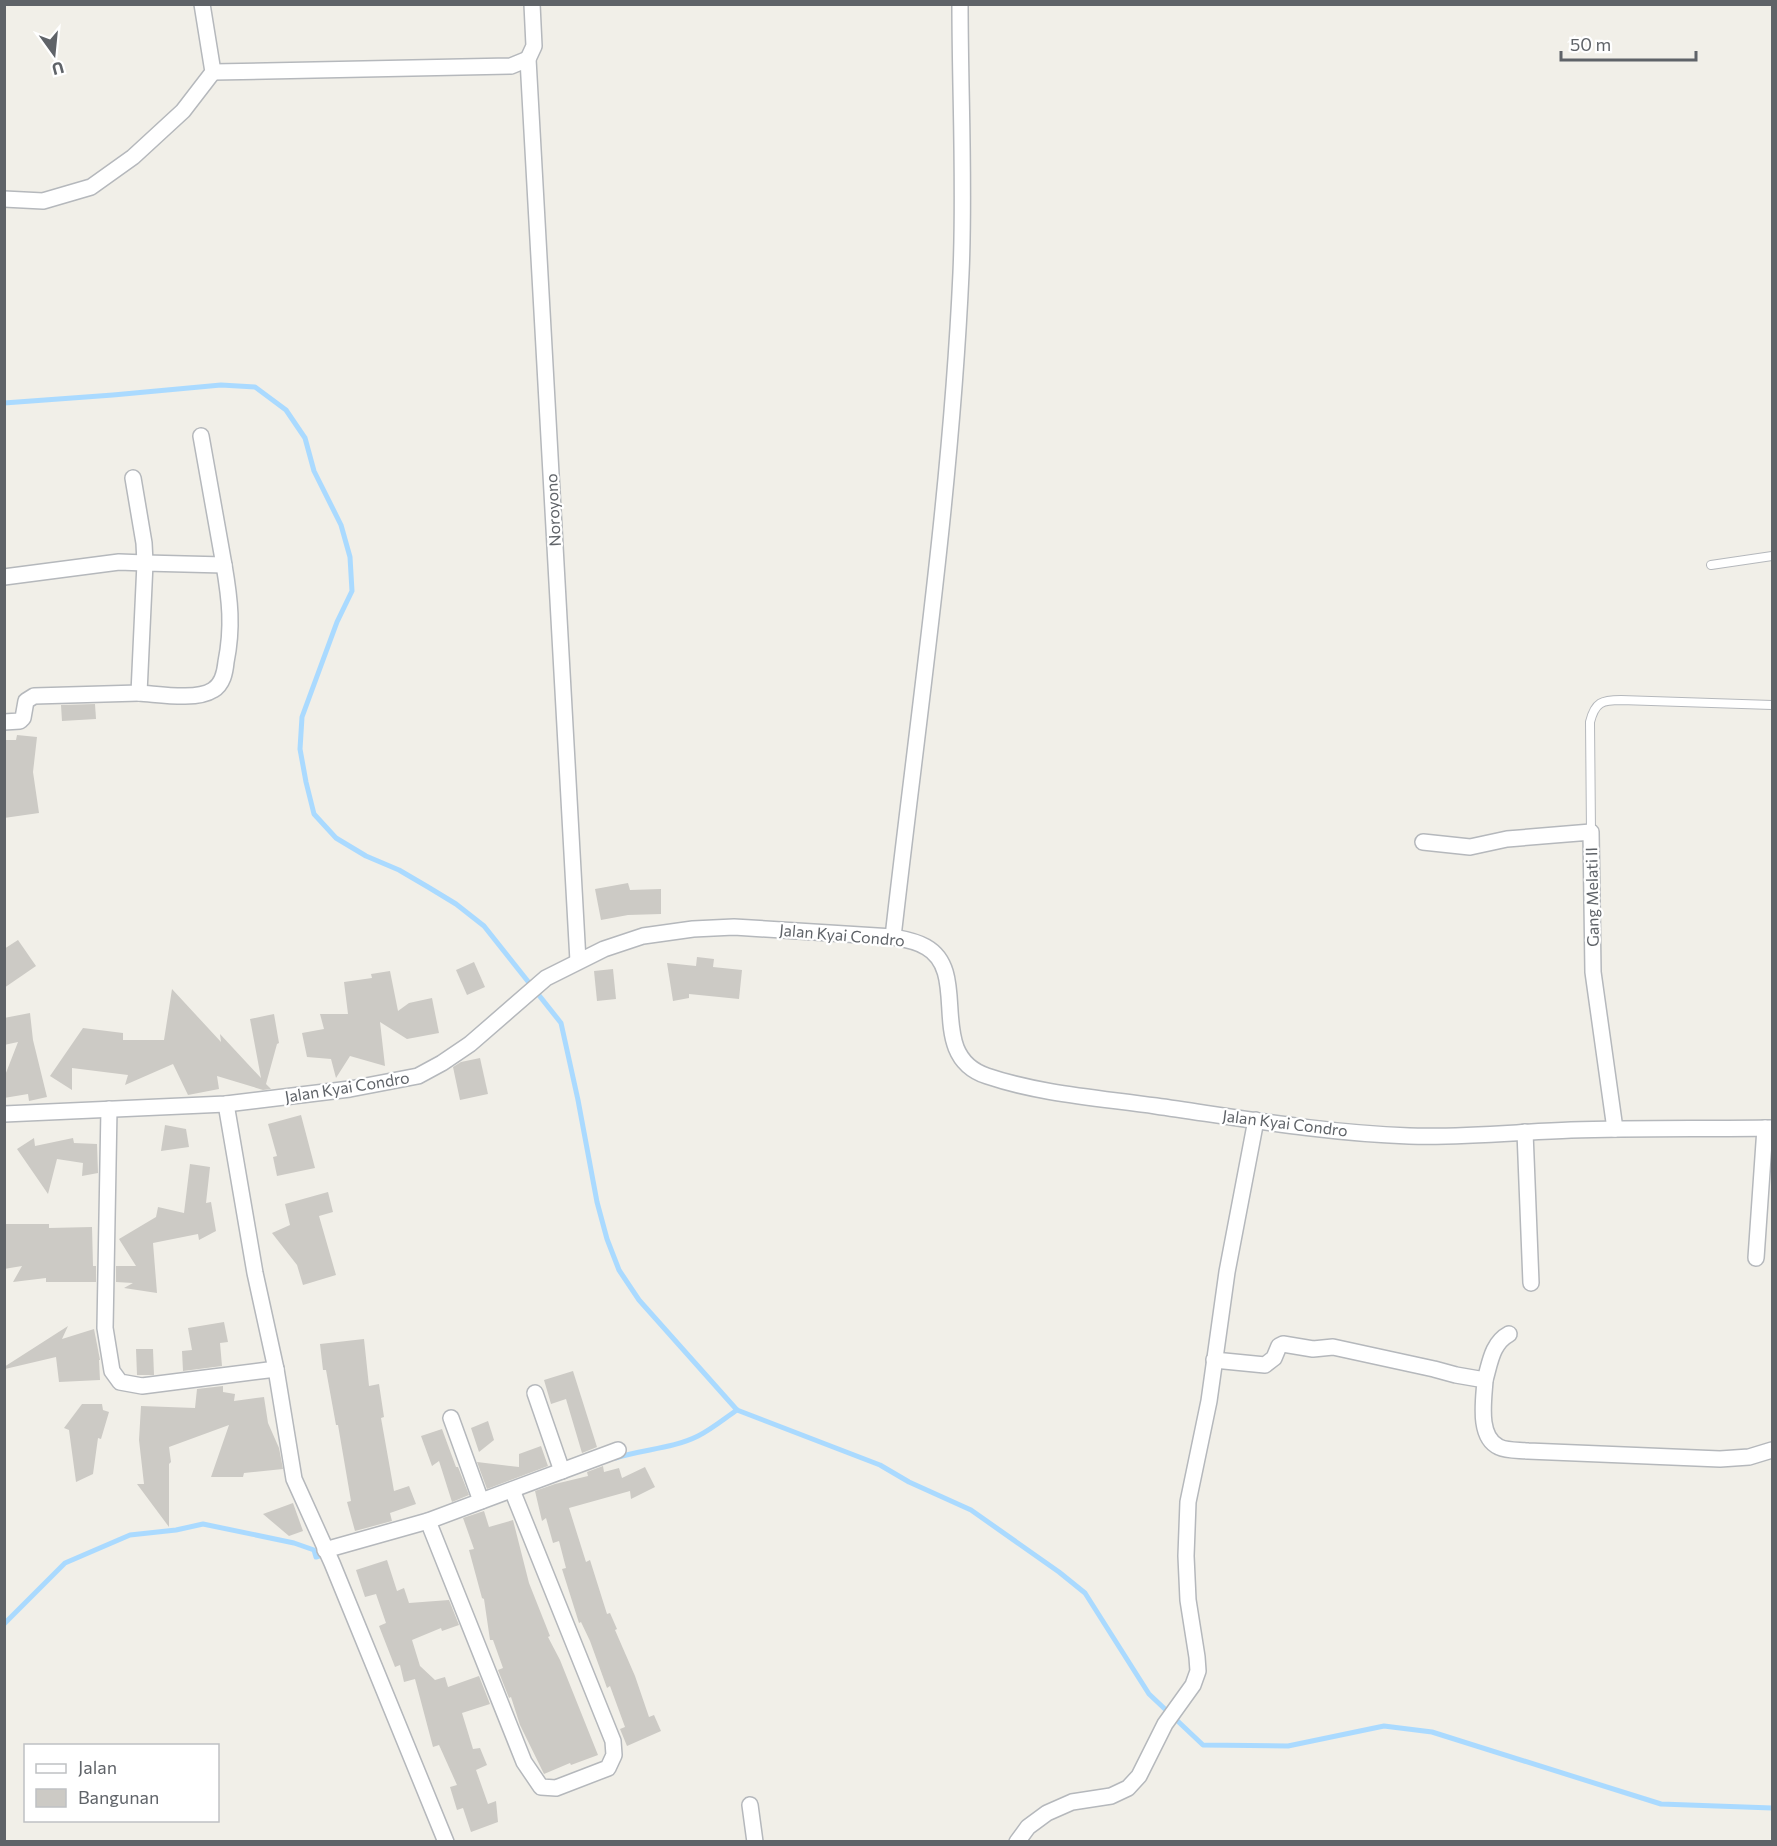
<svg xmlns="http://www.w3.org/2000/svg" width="1777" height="1846" viewBox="0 0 1777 1846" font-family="Commissioner,sans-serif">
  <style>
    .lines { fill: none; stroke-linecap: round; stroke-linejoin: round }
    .stream { stroke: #aadaff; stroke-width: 5 }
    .building { fill: #cccac5 }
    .lane-casing { stroke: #b5b8bc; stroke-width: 10 }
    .street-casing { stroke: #b5b8bc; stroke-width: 18 }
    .lane { stroke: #fff; stroke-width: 8 }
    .street { stroke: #fff; stroke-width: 15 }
    .labels { text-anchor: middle; stroke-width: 4.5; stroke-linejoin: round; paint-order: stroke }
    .street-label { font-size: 16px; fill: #5f6368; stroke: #fff }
  </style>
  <rect width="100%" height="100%" fill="#f1efe8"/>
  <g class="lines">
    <g class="stream">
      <polyline points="4,403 113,395 221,385 255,387 286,410 305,438 314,471 341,525 350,557 352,591 337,622 302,717 300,749 306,782 314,814 336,838 366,856 399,870 428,887 456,904 484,926 561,1023 578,1100 597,1202 607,1239 619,1270 639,1300 737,1410 880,1465 909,1482 971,1510 1059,1572 1085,1593 1149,1694 1203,1745 1288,1746 1384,1726 1432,1732 1661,1804 1772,1808"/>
      <path d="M616,1458C643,1449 672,1449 698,1436C712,1429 725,1418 737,1410"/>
      <polyline points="4,1624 65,1563 130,1535 176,1530 203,1524 294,1543 314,1550 316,1557 326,1554"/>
    </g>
  </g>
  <g class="building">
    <polygon points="95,704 96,719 62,721 61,705"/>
    <polygon points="17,735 37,737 33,772 39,813 4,818 4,740 16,740"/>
    <polygon points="628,883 630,890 661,889 661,914 628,915 601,920 595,889"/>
    <polygon points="18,940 36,966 4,988 4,949"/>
    <polygon points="697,957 714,959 713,967 742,970 739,999 689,994 689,998 673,1001 667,963 696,966"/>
    <polygon points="474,962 485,987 467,995 456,970"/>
    <polygon points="613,969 616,999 597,1001 594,971"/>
    <polygon points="390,971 398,1011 409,1003 432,998 439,1033 407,1039 380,1022 385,1066 350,1056 336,1078 331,1059 307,1057 302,1033 324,1029 320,1014 348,1014 344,982 372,978 371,974"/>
    <polygon points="172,989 221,1042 220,1034 261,1078 250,1019 274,1014 279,1043 277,1044 266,1084 271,1089 263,1090 217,1076 219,1089 188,1095 173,1064 125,1085 128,1075 72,1068 72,1090 50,1076 83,1028 123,1033 123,1040 164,1040"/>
    <polygon points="30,1013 33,1040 47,1097 29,1101 28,1094 4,1098 4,1078 18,1042 4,1045 4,1018"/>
    <polygon points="480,1058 488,1094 460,1100 453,1067 461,1062"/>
    <polygon points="301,1115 315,1168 277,1176 273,1157 277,1156 268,1124"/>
    <polygon points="165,1125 186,1129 189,1147 161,1151"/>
    <polygon points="34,1138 35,1146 73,1138 74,1143 97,1144 98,1173 82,1176 83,1163 57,1159 48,1194 17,1149"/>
    <polygon points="190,1164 210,1167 206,1203 211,1202 216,1231 199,1240 198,1234 153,1243 157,1293 124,1288 133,1283 116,1282 116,1266 136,1266 119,1239 156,1217 158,1207 184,1213"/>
    <polygon points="328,1192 333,1212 319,1216 336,1275 303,1285 297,1265 272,1233 290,1225 285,1204"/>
    <polygon points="4,1224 49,1224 49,1228 92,1227 93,1266 96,1266 96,1282 46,1282 46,1278 13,1282 22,1266 4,1269"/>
    <polygon points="224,1322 228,1342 220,1343 222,1366 183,1371 182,1351 192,1350 188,1328"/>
    <polygon points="68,1326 62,1339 94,1329 100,1360 99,1360 100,1380 59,1382 56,1357 5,1369 4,1367"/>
    <polygon points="364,1339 369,1386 379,1384 384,1417 381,1418 394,1491 409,1486 416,1504 390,1513 392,1521 355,1531 347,1502 351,1501 338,1425 336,1425 326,1370 323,1370 320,1344"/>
    <polygon points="136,1349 153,1349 154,1375 137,1375"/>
    <polygon points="573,1371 597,1447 582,1453 566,1399 551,1404 544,1380"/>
    <polygon points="223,1386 223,1392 235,1394 234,1401 264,1397 268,1423 279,1448 283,1469 244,1473 243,1477 211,1477 229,1425 169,1447 171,1462 169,1464 169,1527 137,1484 144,1484 139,1440 141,1406 195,1408 197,1389"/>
    <polygon points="82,1404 102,1404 103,1410 109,1412 101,1439 98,1438 93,1474 76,1482 69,1430 64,1428"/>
    <polygon points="488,1421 494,1440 479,1452 471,1428"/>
    <polygon points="442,1429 456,1467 458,1467 469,1495 452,1502 439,1461 432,1466 421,1436"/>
    <polygon points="541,1446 548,1466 487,1489 477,1462 519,1467 519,1454"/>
    <polygon points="603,1466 604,1472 619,1468 622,1478 645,1467 655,1487 631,1499 630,1491 569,1508 586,1562 590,1560 607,1614 610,1613 617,1629 615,1630 635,1676 649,1717 654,1715 661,1731 627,1746 620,1729 625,1727 610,1686 607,1688 590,1641 581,1622 579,1623 562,1569 566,1568 559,1541 553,1543 546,1518 542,1521 535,1491 555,1484 588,1476 587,1472"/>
    <polygon points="293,1503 303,1531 289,1536 263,1514"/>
    <polygon points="484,1511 489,1527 513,1520 529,1583 550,1636 548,1637 560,1660 598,1755 571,1765 570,1763 544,1774 520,1725 511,1697 509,1698 498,1670 503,1668 493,1640 490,1640 484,1599 482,1598 469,1550 474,1549 463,1518"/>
    <polygon points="387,1560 397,1591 404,1588 409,1603 449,1600 459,1625 442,1631 441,1628 412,1640 420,1666 435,1680 445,1677 448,1687 479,1676 490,1704 462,1713 473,1749 480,1748 487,1765 476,1770 488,1804 496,1801 498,1822 471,1832 463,1808 457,1810 450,1787 457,1785 439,1745 433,1747 415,1679 404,1682 400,1665 395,1667 379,1626 386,1623 376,1594 365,1597 356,1570"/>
  </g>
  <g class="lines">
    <defs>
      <g id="lane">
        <polyline points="1711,565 1772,556"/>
        <path d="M1591,832L1590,722C1595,702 1602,700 1621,700L1772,705"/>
      </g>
      <g id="street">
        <polyline points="532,4 534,46 528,59 578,961"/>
        <polyline points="213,72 511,66 528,59"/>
        <polyline points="4,199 43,201 91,187 133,157 183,111 213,72 202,4"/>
        <polyline points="4,577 119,562 145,563 144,543 133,478"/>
        <path d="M139,693C158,694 196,701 213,690C223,684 225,672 226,662C233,627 230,600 224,565"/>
        <polyline points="4,722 20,721 23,718 26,701 34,696 139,693 145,563 224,565 201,436"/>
        <polyline points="1423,842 1470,847 1507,839 1591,832 1593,972 1615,1129"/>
        <path d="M893,937C918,716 951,495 961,273C965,183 960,94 960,4"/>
        <polyline points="226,1104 255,1273 276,1369 294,1479 332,1563 446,1842"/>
        <polyline points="109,1109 105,1328 112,1371 120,1382 142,1386 276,1369"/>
        <path d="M4,1114L226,1104L350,1089L418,1076L442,1063L470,1044L546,978L604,949L643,936L693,929L734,927L893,937C904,939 916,941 926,947C972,973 924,1055 987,1076C1040,1094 1100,1098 1156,1106C1240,1118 1324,1133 1409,1136C1463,1138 1517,1132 1571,1130C1638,1128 1705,1129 1772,1128"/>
        <polyline points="1525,1132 1531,1283"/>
        <polyline points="1756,1258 1765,1128"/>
        <path d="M1214,1360L1265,1365L1274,1358L1279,1346L1283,1344L1313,1349L1333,1347L1434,1369L1456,1375L1485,1380C1484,1399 1477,1437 1499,1447C1507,1451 1519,1450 1528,1451L1720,1459L1749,1457L1772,1450"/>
        <path d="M1485,1380C1490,1363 1492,1343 1509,1334"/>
        <polyline points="535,1393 562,1471"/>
        <polyline points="451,1418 481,1501"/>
        <polyline points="428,1521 524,1762 541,1787 556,1788 608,1768 614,1755 613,1741 512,1490"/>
        <polyline points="325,1550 428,1521 618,1450"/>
        <polyline points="750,1805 755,1842"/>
        <polyline points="1017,1842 1028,1827 1047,1813 1072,1802 1111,1796 1128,1788 1139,1776 1165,1724 1193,1685 1198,1671 1197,1657 1188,1600 1186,1556 1188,1502 1209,1401 1227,1272 1256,1120"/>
      </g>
    </defs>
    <use href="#lane" class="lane-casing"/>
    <use href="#street" class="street-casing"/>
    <use href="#lane" class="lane"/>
    <use href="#street" class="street"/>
  </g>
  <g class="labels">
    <g class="street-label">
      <text transform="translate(553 510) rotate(-93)" y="6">Noroyono</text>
      <text transform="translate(1592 897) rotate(-91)" y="6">Gang Melati II</text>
      <text transform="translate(842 935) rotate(5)" y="6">Jalan Kyai Condro</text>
      <text transform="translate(347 1087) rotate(-9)" y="6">Jalan Kyai Condro</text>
      <text transform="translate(1285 1123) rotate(7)" y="6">Jalan Kyai Condro</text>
    </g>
  </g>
  <rect width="1777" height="1846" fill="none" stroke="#5f6368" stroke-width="12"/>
  <rect x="24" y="1744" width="195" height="78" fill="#ffffff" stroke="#bfc1c3" stroke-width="1.5"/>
  <rect x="36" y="1764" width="30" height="9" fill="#ffffff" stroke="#bfc1c3" stroke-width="1.5"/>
  <text x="78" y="1774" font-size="18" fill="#5f6368">Jalan</text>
  <rect x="36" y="1789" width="30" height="18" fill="#cccac5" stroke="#bfc1c3" stroke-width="1.5"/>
  <text x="78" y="1804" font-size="18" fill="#5f6368">Bangunan</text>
  <g transform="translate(54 54) rotate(165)" stroke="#ffffff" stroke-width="4.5" paint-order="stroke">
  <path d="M0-4.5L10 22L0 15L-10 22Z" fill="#5f6368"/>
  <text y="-9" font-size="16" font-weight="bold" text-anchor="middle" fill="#5f6368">U</text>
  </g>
  <path d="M1561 51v9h135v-9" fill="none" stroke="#5f6368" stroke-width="3"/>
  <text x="1570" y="51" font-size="18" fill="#5f6368" stroke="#ffffff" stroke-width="4.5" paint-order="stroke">50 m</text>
</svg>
